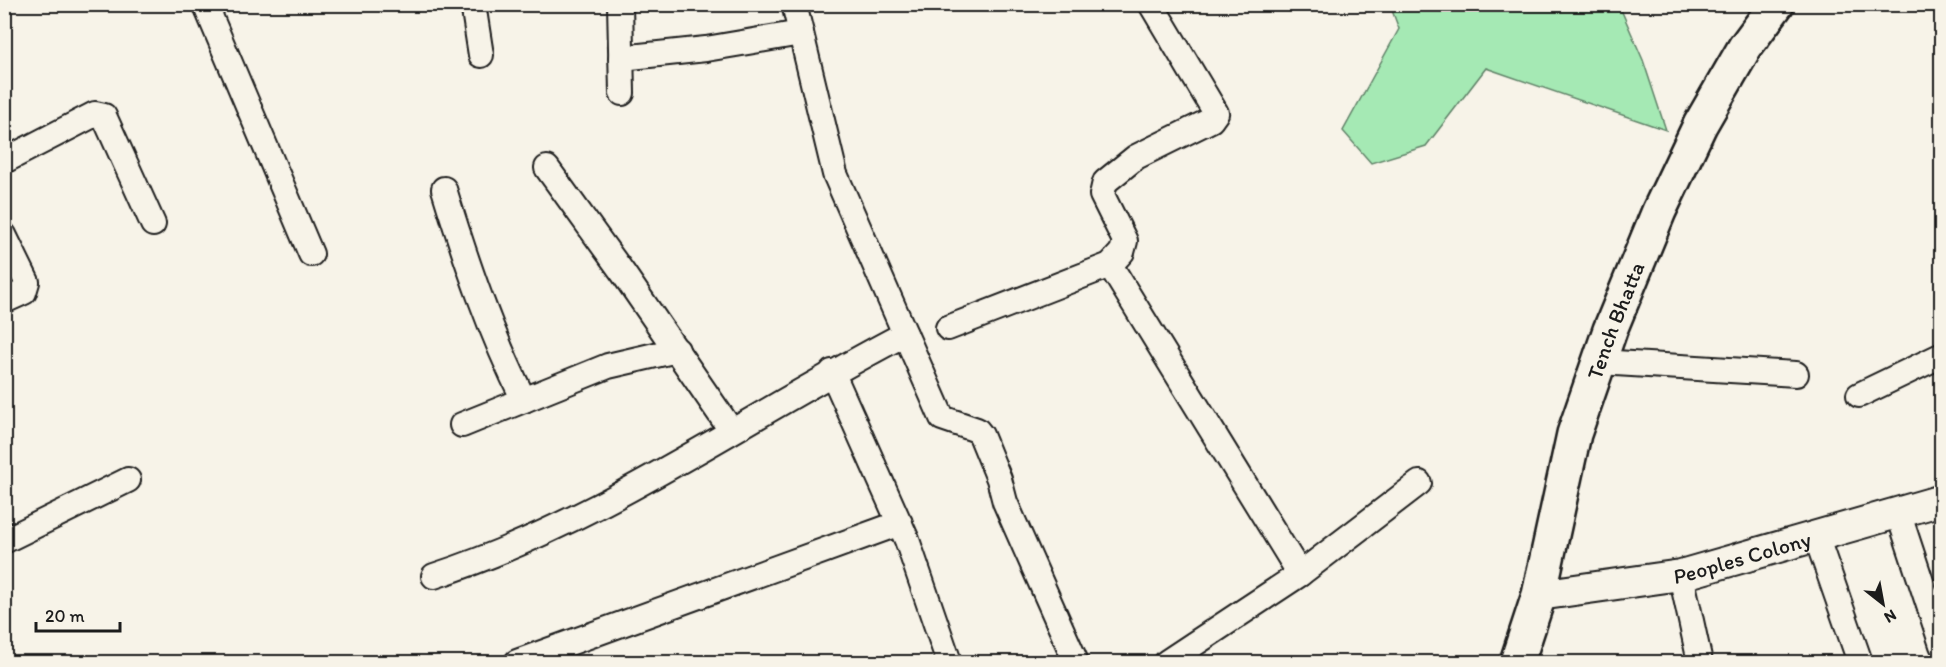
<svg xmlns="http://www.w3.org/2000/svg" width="1946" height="667" viewBox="0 0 1946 667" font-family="Itim,sans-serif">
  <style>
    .green { fill: #a5e9b4; stroke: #608268; stroke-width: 1.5 }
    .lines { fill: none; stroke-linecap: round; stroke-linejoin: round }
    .minor-casing { stroke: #1c1c1c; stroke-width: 28 }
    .tertiary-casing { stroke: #1c1c1c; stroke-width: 34 }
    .secondary-casing { stroke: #1c1c1c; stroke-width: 38 }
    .minor { stroke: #f7f3e8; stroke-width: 24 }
    .tertiary { stroke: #f7f3e8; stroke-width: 30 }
    .secondary { stroke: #f7f3e8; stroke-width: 33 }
    .labels { text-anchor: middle; stroke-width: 6; stroke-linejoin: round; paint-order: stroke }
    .street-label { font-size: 22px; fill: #1c1c1c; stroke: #f7f3e8 }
  </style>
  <rect width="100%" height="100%" fill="#f7f3e8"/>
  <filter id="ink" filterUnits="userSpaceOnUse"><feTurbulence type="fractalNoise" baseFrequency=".0167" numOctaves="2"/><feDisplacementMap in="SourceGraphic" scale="12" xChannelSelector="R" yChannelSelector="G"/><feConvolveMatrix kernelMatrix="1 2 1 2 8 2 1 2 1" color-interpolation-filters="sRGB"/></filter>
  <g filter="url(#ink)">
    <polygon class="green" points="1390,5 1619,5 1643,60 1666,130 1486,68 1426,146 1371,163 1343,131 1399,29"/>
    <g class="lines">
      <defs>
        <g id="minor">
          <polyline points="205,4 311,254"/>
          <polyline points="473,4 481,55"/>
          <polyline points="620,4 622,93"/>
          <polyline points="794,4 835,174 942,418 977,430 981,435 999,479 1005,502 1076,662"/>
          <polyline points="621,58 706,49 801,33"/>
          <polyline points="4,161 95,114 104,116 153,224"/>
          <polyline points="547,168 623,273 731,430"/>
          <path d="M444,189C466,261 490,332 524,400"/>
          <polyline points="4,235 27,282 24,292 4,301"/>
          <polyline points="1110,265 1300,574"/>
          <polyline points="948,328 1110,265 1122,252 1125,241 1102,195 1105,182 1136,157 1211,120 1216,113 1151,4"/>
          <polyline points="1599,362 1796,374"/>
          <polyline points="832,372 907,540 949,662"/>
          <polyline points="1859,395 1942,355"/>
          <polyline points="462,425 608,366 677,350"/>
          <polyline points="1898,512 1942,645"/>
          <polyline points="1816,536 1860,662"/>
          <polyline points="4,541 128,480"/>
          <polyline points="1681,575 1700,662"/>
          <path d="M434,576C603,521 748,415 905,334"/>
          <polyline points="517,662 900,523"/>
          <polyline points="1167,662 1300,574 1419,483"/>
        </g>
        <g id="tertiary">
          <path id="s1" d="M1539,595L1681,575L1942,500"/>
        </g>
        <g id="secondary">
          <path id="s2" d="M1517,662L1539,595L1574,434L1610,330L1659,211L1700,125L1745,47L1777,4"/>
        </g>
      </defs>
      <use href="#minor" class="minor-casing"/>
      <use href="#tertiary" class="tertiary-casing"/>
      <use href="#secondary" class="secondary-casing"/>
      <use href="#minor" class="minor"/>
      <use href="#tertiary" class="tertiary"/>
      <use href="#secondary" class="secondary"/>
    </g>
  </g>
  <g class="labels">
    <g class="street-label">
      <text dy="8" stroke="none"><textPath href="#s2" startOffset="356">Tench Bhatta</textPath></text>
      <text dy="8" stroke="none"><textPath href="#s1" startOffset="207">Peoples Colony</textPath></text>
    </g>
  </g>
  <rect width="1946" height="667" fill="none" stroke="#f7f3e8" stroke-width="24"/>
  <rect x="12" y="12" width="1922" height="643" fill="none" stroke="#1c1c1c" stroke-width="2" filter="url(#ink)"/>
  <g transform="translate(1883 604) rotate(149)" stroke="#f7f3e8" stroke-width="4.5" paint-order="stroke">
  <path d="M0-4.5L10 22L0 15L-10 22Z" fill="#1c1c1c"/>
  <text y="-9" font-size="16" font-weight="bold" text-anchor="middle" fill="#1c1c1c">N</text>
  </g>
  <path d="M36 622v9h84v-9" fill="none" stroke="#1c1c1c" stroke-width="3"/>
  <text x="45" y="622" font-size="18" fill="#1c1c1c" stroke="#f7f3e8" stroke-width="4.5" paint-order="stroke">20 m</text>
</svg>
